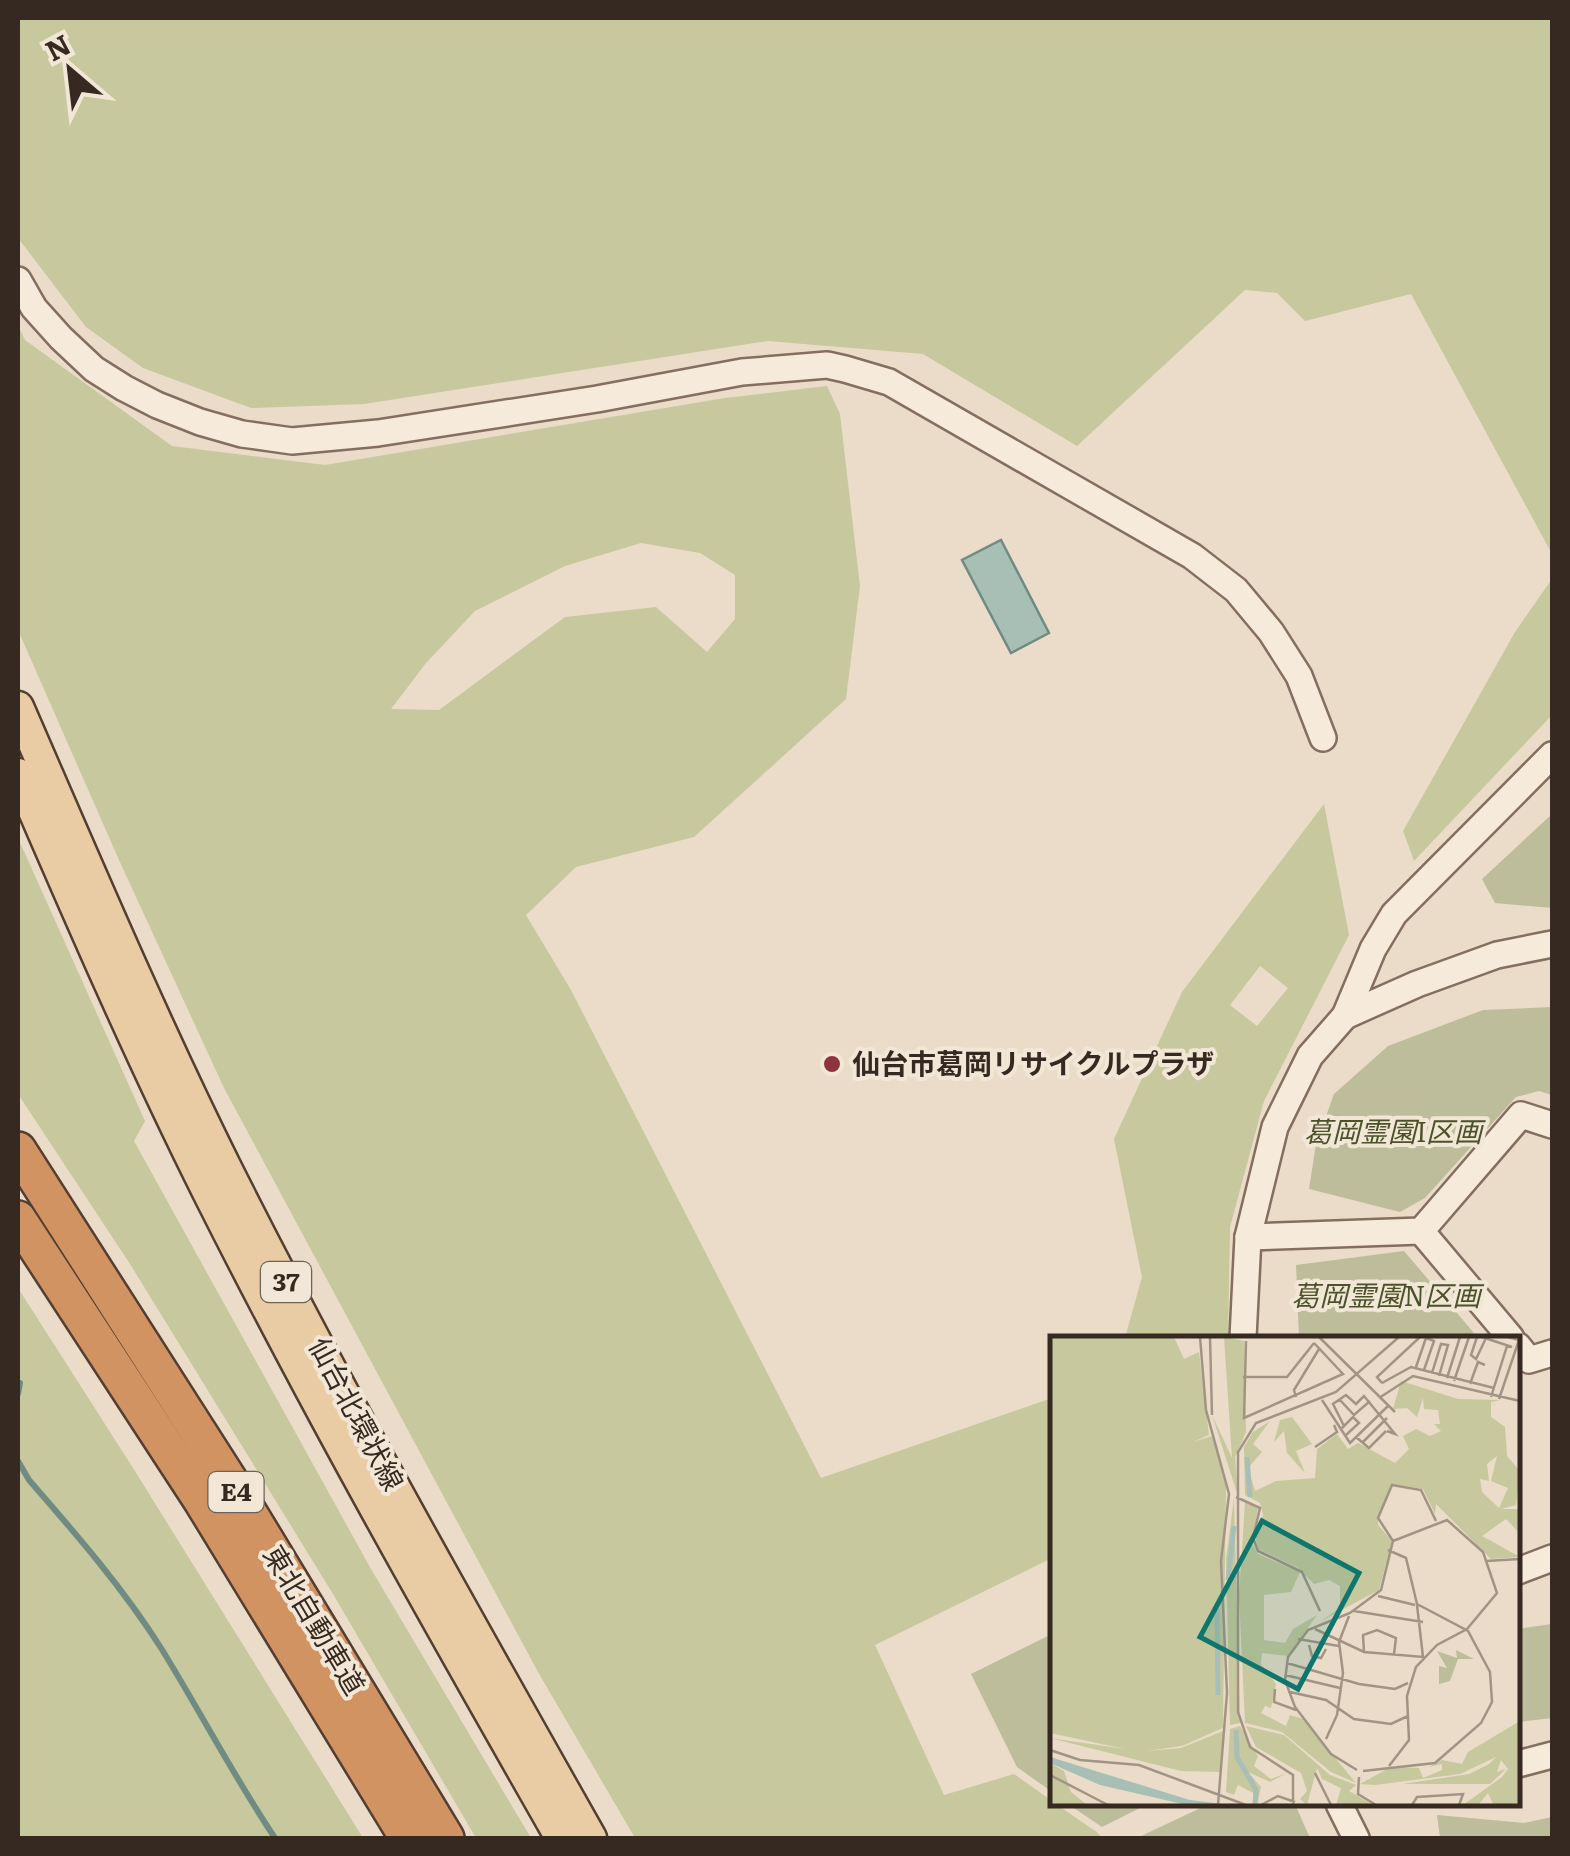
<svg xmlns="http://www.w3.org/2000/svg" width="1570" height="1856" viewBox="0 0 1570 1856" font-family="Literata,'Noto Sans JP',serif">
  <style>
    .green { fill: #c7c89d; fill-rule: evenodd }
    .cemetery { fill: #bdbd9b }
    .water { fill: #a8bfb6; stroke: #708c82; stroke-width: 2.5 }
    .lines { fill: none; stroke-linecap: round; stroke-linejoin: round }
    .stream { stroke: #708c82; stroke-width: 6 }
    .minor-casing { stroke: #846e5f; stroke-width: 30 }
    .major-casing { stroke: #533e32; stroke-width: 35 }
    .highway-casing { stroke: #533e32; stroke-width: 40 }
    .minor { stroke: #f6eada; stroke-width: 25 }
    .major { stroke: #e9cca4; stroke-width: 30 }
    .highway { stroke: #d19361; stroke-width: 35 }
    .poi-dot { fill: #8e343f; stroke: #f2e7d7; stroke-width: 4 }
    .labels { text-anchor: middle; stroke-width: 8; stroke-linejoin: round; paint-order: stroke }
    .shield { fill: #f2e7d7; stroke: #6e6258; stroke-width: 2.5 }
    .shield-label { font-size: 25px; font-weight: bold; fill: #362921 }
    .poi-label { font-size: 28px; font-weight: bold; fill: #362921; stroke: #f2e7d7; text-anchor: start }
    .park-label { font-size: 28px; font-style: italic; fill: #4b5129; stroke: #f2e7d7 }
    .street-label { font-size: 28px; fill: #362921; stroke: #f2e7d7 }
    .inset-river { fill: none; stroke: #a8bfb6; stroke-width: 5 }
    .inset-road { fill: none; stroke: #a29485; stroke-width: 2.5 }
    .view { fill: #0f766e; fill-opacity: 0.15; stroke: #0f766e; stroke-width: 5 }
    .inset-edge { fill: none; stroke: #362921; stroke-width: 5 }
  </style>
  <rect width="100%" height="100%" fill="#eadcc8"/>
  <g class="green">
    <polygon points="18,18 1552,18 1552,554 1411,294 1305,321 1277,293 1245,290 1077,446 923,354 768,341 364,404 251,408 143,368 86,327 18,238"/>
    <path d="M18,325L25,340L172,446L325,465L725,398L827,386L840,414L860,586L846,699L694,837L576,867L526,915L571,990L821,1478L1052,1398V1558L875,1645L944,1795L1014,1774L1052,1801V1804H1056L1098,1833L1101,1838H635L538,1672L224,1088L119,860L18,630ZM641,543L700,553L735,575V619L707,652L656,607L565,617L439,710L391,709L426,663L475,611L565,566Z"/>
    <polygon points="1552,579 1552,715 1414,861 1403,831 1515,632"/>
    <path d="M1324,804L1349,935L1264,1101L1230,1227L1228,1338H1125L1142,1277L1114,1139L1182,992ZM1260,966L1288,988L1257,1026L1230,1005Z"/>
    <polygon points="18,838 145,1121 134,1141 371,1569 531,1838 476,1838 333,1594 130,1264 18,1094"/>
    <polygon points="18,1288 133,1468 363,1838 18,1838"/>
  </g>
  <g class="cemetery">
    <polygon points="1552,814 1552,908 1495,903 1482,879"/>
    <polygon points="1552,1007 1552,1095 1539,1091 1516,1097 1425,1198 1400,1212 1309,1189 1316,1144 1334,1094 1388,1046 1483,1010"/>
    <polygon points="1404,1251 1474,1333 1458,1338 1299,1338 1296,1265"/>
    <polygon points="1552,1624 1552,1718 1518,1722 1518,1629"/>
    <polygon points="1052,1634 1052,1792 1017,1767 971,1674"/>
    <polygon points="1068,1804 1148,1804 1102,1827"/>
    <polygon points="1209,1804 1295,1804 1310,1838 1137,1838"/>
    <polygon points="1437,1815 1524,1823 1552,1817 1552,1838 1440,1838"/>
  </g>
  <polygon class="water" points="1001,540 1049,633 1011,653 962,560"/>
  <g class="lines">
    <g class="stream">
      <polyline points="18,1394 20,1383"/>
      <path d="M18,1461L29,1480C76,1534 123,1588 161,1648C200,1711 234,1777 275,1838"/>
    </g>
    <defs>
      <g id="minor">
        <polyline points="18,280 34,308 61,338 94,369 124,388 157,405 200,422 242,434 292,441 378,433 597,399 742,372 827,365 845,369 889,382 1192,556 1236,590 1271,632 1299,676 1323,738"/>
        <polyline points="1345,1016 1417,984 1497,955 1552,944"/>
        <polyline points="1421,1231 1511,1338"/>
        <polyline points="1248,1237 1421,1231 1521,1115 1552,1125"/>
        <polyline points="1243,1338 1248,1237 1275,1127 1310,1056 1345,1016 1373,949 1394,914 1552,755"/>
        <polyline points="1518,1346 1529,1360 1552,1353"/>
        <polyline points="1518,1571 1552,1558"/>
        <polyline points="1518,1764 1552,1755"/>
        <polyline points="1339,1804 1356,1838"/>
      </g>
      <g id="major">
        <path d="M18,707C85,861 151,1017 226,1168C340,1395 466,1617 591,1838"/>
        <path d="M18,774C79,915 140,1056 209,1194C319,1413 440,1626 561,1838"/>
      </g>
      <g id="highway">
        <polyline points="18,1150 229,1480 446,1838"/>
        <polyline points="18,1219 202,1501 408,1838"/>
      </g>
    </defs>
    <use href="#minor" class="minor-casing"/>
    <use href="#major" class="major-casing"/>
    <use href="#highway" class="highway-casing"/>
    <use href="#minor" class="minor"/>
    <use href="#major" class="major"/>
    <use href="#highway" class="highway"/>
  </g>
  <circle class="poi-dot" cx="832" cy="1064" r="10"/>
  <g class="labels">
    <g class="shield">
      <rect x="261" y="1262" width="50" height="40" rx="8"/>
      <rect x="208.5" y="1472" width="55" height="40" rx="8"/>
    </g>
    <g class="shield-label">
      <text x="286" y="1291">37</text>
      <text x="236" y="1501">E4</text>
    </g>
    <g class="poi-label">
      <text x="852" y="1074">仙台市葛岡リサイクルプラザ</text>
    </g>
    <g class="park-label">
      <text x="1393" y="1142">葛岡霊園I区画</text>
      <text x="1386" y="1306">葛岡霊園N区画</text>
    </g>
    <g class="street-label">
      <text transform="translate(356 1414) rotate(62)" y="10">仙台北環状線</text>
      <text transform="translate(314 1620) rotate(59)" y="10">東北自動車道</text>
    </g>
  </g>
  <g transform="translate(1050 1336)">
    <rect width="470" height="470" fill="#eadcc8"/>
    <path d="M0,1H124L134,23L149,16L159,99L143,106L162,100L176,144L173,392L132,410L96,415L131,412L173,395L170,436L131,435L0,402L75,413L0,397ZM174,1L194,5L196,96L185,121L188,160L162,79L182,122ZM351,45L408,63L450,64L441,66V81L455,91L457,120L470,135L466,169L451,173H470V198L456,183L432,200L470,221L441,223L386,168L385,178L373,153L344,148L328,178V189L342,205L329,254L271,285L290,272V250L279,244L264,248L248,232L208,213L205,200L213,179L210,167L195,159L194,111L203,96L220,85L203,108L212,116L198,132L205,155L226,145L265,142L267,113L287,98L298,113L308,107L345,127L359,113L353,100L366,93L380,100L391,95L384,88H390L388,74L374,73L373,62L367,81L357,72L343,73ZM447,120L441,145L458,152L449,172L432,156L430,143L439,145L437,128ZM242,81L262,108L246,115L255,137L237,117L234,95L224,106L230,84ZM184,162L190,387L180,389L176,224ZM195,166L208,173L202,207L208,218L250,236L241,256L214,259V304L235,307L243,293L267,279L238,320L212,317L211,328L226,348L221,372L215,370L211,377L236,390L240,379L253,383L306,447L281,436L232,396L195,387L189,260ZM470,385V469L443,468L438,457L429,468L413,469L452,441L458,433L451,424L447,436L456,433L440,448H353L419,438L439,428L446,421L410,438L325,449L310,448L341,431L369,432L373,442L392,434V428L379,431L392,424L412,428L418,416ZM190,390L208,420L204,430L221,443L237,437L220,446L198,436L211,451L207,469L205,458L188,449L184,459L176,456L180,393ZM196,390L234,399L280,439L306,449L299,455L323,469H286L291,452L272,443L267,432L257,469L250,463L257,455L251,437L206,411ZM0,427L14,435L21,456L37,469H0Z" fill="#c7c89d" fill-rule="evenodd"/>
    <path d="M406,314L424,323H408L400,345L389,348V330L397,332L387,315L407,322Z" fill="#bdbd9b"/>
    <path d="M0,421L140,464L182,469H137L50,449L0,427Z" fill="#a8bfb6"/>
    <path class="inset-river" d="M197,121L200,161M178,244L184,190M167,272L168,359M186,394L187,421L206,454L205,469"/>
    <path class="inset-road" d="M150,1L156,74L179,158L171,225L177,357L168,469M160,1L162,79M269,1L345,76M374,1L384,5L374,34M427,1L421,19L426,23L436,2M432,1L462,11M196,5L194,82L293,38L264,7M366,31L376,2M382,37L391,8L398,9L389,40M193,41H237L264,7M397,42L410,1M404,45L419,1M332,47L361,31L444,52M332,47L327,41L370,1M420,48L428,26L435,29M246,61L244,54L269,13M441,61L457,10M329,62L363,40L470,65M449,63L469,4L458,1M272,64L300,107L338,70M290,64L304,79L320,65M294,90L283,68L296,59L306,68L314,60L345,98L337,95M292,92L303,81L309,87L295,100M306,101L319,112L336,95M312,107L337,82M265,111L287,96L284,89M186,161L210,172L203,202L208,215L252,236L270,275M343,205L328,182L342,149L371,154L386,185M436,225L470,223M328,260L365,269M304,275L373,286M265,293L314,316L373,321L367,269M248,303L289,310M259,309L262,320L271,322L276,313M314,316L313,299L327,294L346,302L344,318M237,327L309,348L345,353L358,347M235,339L290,352M225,353L224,366L246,374M240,356L276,364L304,383L341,388L358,380M276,403L287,379L293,337L289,306L299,280M0,414L30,424L89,429L196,469M307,434L281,418L245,371L235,344L238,321L258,294L300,277L331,254L343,205L397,184L433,216L447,257L417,293L387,309L366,331L357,360L359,404L339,430M313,435L385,427L431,387L442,366L440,336L418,295L367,268L356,222L338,214M265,437L281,469M0,439L58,469M309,441L308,458L326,469M211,469L228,460L245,466M243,469V439L200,411L188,376V116L206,87L286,56L349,1M362,469L367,461L413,458L409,469"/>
    <path class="view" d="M212,185L309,237L248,353L150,301Z"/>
    <rect width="470" height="470" class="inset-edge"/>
  </g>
  <rect width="1570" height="1856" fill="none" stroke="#362921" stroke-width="40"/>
  <g transform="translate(70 70) rotate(332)" stroke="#f2e7d7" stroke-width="8" paint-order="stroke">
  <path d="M0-8L18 38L0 25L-18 38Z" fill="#362921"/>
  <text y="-15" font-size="28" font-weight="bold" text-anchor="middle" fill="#362921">N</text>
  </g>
</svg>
